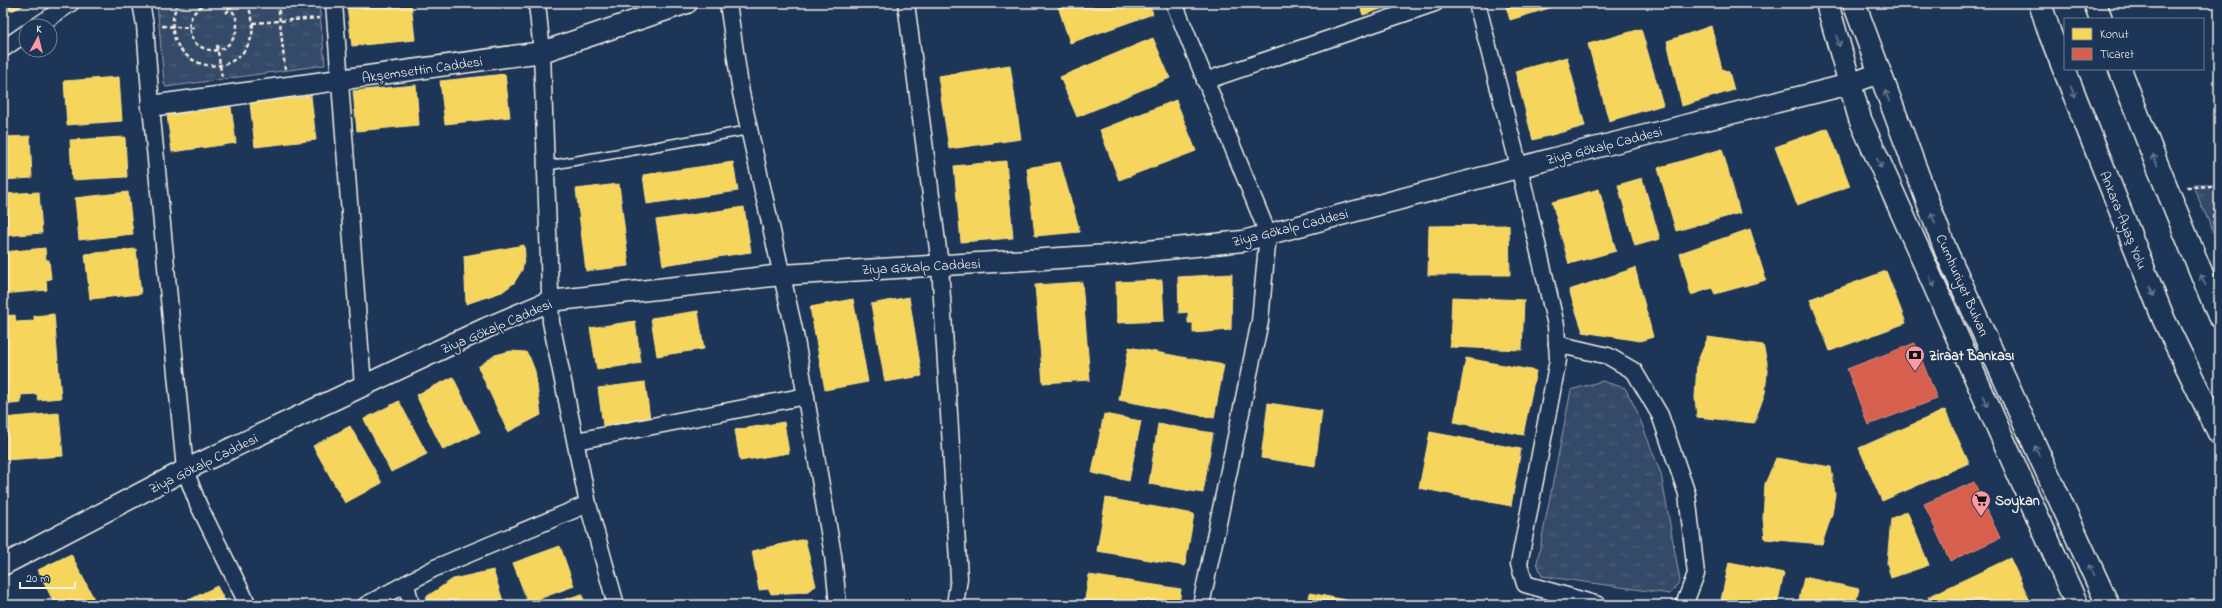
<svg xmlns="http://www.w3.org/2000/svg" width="2222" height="608" viewBox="0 0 2222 608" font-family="'Indie Flower',sans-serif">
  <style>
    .grass { fill: url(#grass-tufts); stroke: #949ea8 }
    .homes { fill: #f6d55c; stroke: #f5dd86 }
    .shops { fill: #d6604d; stroke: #df8c7c }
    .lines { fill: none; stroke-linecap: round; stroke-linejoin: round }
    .service-casing { stroke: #f4f1e8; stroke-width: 11 }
    .minor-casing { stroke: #f4f1e8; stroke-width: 19 }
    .tertiary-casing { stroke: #f4f1e8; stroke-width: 23 }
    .secondary-casing { stroke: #f4f1e8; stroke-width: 25 }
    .trunk-casing { stroke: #f4f1e8; stroke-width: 25 }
    .path { stroke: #f4f1e8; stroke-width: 2.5; stroke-dasharray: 4 3; stroke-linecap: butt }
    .service { stroke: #1d3557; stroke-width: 8 }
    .minor { stroke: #1d3557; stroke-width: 16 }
    .tertiary { stroke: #1d3557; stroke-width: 20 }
    .secondary { stroke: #1d3557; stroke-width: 22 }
    .trunk { stroke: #1d3557; stroke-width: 22 }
    .oneway { stroke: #68778a }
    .labels { text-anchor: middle; stroke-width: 4; stroke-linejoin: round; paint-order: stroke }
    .street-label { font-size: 14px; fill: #f4f1e8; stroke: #1d3557 }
    .poi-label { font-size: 14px; font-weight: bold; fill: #f4f1e8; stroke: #1d3557; text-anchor: start }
  </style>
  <defs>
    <pattern id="grass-tufts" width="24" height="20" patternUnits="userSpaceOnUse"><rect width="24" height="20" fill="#354a67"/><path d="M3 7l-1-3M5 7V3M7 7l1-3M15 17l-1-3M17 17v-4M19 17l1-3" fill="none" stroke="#53657d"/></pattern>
  </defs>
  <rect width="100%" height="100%" fill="#1d3557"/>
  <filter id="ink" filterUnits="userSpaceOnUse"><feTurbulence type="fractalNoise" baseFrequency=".025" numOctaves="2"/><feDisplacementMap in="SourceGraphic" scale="8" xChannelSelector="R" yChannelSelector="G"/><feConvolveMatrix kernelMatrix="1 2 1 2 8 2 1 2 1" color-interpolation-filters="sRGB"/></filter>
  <g filter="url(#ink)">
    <g class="grass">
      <polygon points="157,3 319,3 325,65 166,87 164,83"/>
      <polygon points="2192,185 2219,185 2219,245 2193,186"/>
      <polygon points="1602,381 1625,388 1636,409 1661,474 1680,581 1670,594 1542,576 1537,563 1571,390"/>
    </g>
    <g class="homes">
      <polygon points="3,3 28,3 14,10 3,11"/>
      <polygon points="383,3 411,3 415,40 352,46 347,7"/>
      <polygon points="1057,3 1149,3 1153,14 1070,43"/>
      <polygon points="1359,3 1399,3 1363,15"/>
      <polygon points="1505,3 1555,3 1556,6 1510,20"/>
      <polygon points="1711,26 1722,69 1729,72 1734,90 1682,106 1667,41"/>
      <polygon points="1641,29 1663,105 1609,121 1588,44"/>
      <polygon points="1153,38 1170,78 1077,117 1060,77"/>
      <polygon points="1567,57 1585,126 1533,140 1515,71"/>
      <polygon points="1010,65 1021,139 949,149 938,76"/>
      <polygon points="505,74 510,117 445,124 440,81"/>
      <polygon points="119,77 122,121 67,125 64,81"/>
      <polygon points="416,85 419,125 357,131 353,91"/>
      <polygon points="311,96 316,140 255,147 250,103"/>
      <polygon points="1176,100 1196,151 1119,180 1100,130"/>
      <polygon points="231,107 236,143 172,152 167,115"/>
      <polygon points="1828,128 1850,186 1797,205 1775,147"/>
      <polygon points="30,136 32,178 3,180 3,137"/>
      <polygon points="125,137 127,177 72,180 70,140"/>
      <polygon points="1722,149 1740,213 1676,231 1658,168"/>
      <polygon points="1006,161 1013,238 961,242 954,166"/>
      <polygon points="733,162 738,191 647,204 643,175"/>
      <polygon points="1060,162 1080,232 1035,236 1027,168"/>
      <polygon points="1642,178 1660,239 1635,246 1618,185"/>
      <polygon points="619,184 629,266 586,271 576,189"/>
      <polygon points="1599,189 1616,251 1569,264 1552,202"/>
      <polygon points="39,192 42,233 3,236 3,194"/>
      <polygon points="128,192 133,234 79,240 75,198"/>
      <polygon points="744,207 751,252 663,265 656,220"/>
      <polygon points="1509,225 1510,275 1428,275 1429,226"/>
      <polygon points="1750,229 1766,280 1715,294 1712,288 1691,295 1680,253"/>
      <polygon points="524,245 525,256 522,270 514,283 502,292 466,304 464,256"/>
      <polygon points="45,248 46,260 49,260 51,279 46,280 47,290 3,294 3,252"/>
      <polygon points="136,249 141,294 90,299 85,254"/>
      <polygon points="1635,268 1653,337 1640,341 1583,332 1569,290"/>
      <polygon points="1886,271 1906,323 1830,351 1810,299"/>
      <polygon points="1232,274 1231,330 1193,333 1193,323 1188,323 1188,312 1179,313 1178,277"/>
      <polygon points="1162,280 1164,321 1117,323 1116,282"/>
      <polygon points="1082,282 1090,380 1043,383 1035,285"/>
      <polygon points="909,297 922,376 885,382 871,304"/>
      <polygon points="1452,297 1524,300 1522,350 1450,347"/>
      <polygon points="853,299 868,382 825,390 810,307"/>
      <polygon points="698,311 704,349 657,356 651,318"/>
      <polygon points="54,314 61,398 38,400 37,394 21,395 21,403 3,405 3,316 15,315 16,322 34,321 34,316"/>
      <polygon points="635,321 641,363 597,370 590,328"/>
      <polygon points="1708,337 1763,345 1767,362 1767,373 1765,393 1754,423 1697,417 1695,398 1697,363"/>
      <polygon points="1129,347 1224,365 1214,418 1119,400"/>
      <polygon points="511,351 526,352 530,358 535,371 541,415 508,432 478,367 495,355"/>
      <polygon points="1466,358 1536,371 1523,435 1454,422"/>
      <polygon points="453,377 480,432 443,450 416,395"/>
      <polygon points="645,382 650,419 603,426 598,388"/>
      <polygon points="399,401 427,454 391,472 364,419"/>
      <polygon points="1268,403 1322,411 1315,466 1261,458"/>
      <polygon points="1945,410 1969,463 1882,501 1859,448"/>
      <polygon points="59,413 63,456 5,460 3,418"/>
      <polygon points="1104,414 1141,421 1129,481 1092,473"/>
      <polygon points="784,422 789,453 740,461 735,430"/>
      <polygon points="1158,424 1213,433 1203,493 1149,484"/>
      <polygon points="350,426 382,483 345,503 313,446"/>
      <polygon points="1430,432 1521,449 1511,506 1419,488"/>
      <polygon points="1776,458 1831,467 1835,494 1832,514 1822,544 1765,539 1763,519 1765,484"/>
      <polygon points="1106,498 1194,514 1185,566 1097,551"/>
      <polygon points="1907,511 1929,565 1891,578 1887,563 1891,519"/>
      <polygon points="805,539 816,586 806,592 771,594 769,589 759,590 752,551"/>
      <polygon points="560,546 574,586 528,603 513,563"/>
      <polygon points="71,554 97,605 55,605 38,570"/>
      <polygon points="2010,558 2031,603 2026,605 1932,605 1928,597"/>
      <polygon points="1729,562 1784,573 1777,605 1720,605"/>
      <polygon points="493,570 504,604 428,605 426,597 453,579"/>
      <polygon points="1089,575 1181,589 1179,605 1084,605"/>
      <polygon points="1804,577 1859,589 1855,605 1798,605"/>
      <polygon points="217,586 227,605 179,605"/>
      <polygon points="1310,593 1365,604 1365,605 1308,605"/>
      <polygon points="582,594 585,605 546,605"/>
    </g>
    <g class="shops">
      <polygon points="1915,343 1937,399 1868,425 1847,369"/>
      <polygon points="1974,482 2000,538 1950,561 1924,504"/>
    </g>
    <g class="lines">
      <defs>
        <polyline id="service" points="546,166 749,130"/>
        <g id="minor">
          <polyline points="141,3 145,25 151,106 185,470 198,504 248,605"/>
          <polyline points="334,3 363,386"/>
          <polyline points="537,3 542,52 551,322 588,504 616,605"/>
          <polyline points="728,3 741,93 795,334 833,555 838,605"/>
          <polyline points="906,3 940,265 959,578 955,605"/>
          <polyline points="1174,3 1268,234 1260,321 1201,605"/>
          <polyline points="1477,3 1519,167 1556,325 1558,360 1519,564 1525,584 1598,605"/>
          <polyline points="37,26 71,3"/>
          <polyline points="3,49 26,33"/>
          <polyline points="1205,81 1435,3"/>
          <polyline points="1557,344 1608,356 1634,371 1660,415 1687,494 1696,574 1684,605"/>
          <polyline points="576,441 806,396"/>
          <polyline points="406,584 411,605"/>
          <polyline points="366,605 435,568 588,504"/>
        </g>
        <g id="tertiary">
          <polyline points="151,106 542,52 687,3"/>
          <polyline points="3,565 185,470 486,328 550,301 782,275 1109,255 1243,241 1566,155 1850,84 1879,73"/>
        </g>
        <g id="secondary">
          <polyline points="1827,3 1860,119 2077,605"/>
          <polyline points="1854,3 1946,251 2108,605"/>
        </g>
        <g id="trunk">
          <polyline points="2040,3 2050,34 2164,320 2219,433"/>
          <polyline points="2095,3 2101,19"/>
          <polyline points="2120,69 2154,157 2219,316"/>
        </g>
      </defs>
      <use href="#service" class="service-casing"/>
      <use href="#minor" class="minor-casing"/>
      <use href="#tertiary" class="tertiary-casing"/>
      <use href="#secondary" class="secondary-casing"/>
      <use href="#trunk" class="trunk-casing"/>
      <g class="path">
        <path d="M178,3C152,58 227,91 250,41C255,28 253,15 246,3"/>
        <path d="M208,3C190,10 184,27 195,43C231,71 256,11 218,3"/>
        <polyline points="208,3 209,7"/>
        <polyline points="278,3 285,69"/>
        <polyline points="226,13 236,3"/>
        <polyline points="253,23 319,18"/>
        <polyline points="162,26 194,28"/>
        <polyline points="217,45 222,78"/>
        <polyline points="2187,187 2219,186"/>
        <path d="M2219,201C2211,212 2212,223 2219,234"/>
      </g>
      <use href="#service" class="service"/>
      <use href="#minor" class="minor"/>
      <use href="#tertiary" class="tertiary"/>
      <use href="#secondary" class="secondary"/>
      <use href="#trunk" class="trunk"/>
    </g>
    <defs><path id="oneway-shaft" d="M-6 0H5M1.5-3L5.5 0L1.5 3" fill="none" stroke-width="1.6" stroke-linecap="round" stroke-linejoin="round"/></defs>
    <g class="oneway">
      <use href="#oneway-shaft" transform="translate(1838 41) rotate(74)"/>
      <use href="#oneway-shaft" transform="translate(2073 92) rotate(68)"/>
      <use href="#oneway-shaft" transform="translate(1887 96) rotate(-111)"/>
      <use href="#oneway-shaft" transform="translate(2155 160) rotate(-112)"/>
      <use href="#oneway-shaft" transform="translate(1879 163) rotate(66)"/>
      <use href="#oneway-shaft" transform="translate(1933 218) rotate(-111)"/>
      <use href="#oneway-shaft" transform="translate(2203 280) rotate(-114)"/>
      <use href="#oneway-shaft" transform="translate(1932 282) rotate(66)"/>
      <use href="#oneway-shaft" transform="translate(2152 291) rotate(68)"/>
      <use href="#oneway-shaft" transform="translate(1985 401) rotate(66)"/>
      <use href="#oneway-shaft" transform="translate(2037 451) rotate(-114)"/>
      <use href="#oneway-shaft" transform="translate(2091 570) rotate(-114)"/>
    </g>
  </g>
  <defs>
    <symbol id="bank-pin" viewBox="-11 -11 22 30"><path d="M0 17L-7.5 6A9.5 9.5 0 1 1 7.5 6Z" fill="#ff9aa2" stroke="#1d3557"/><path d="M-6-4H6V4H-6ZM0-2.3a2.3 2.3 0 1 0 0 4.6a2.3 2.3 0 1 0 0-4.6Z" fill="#111"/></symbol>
    <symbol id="supermarket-pin" viewBox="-11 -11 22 30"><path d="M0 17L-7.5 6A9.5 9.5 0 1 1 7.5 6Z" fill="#ff9aa2" stroke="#1d3557"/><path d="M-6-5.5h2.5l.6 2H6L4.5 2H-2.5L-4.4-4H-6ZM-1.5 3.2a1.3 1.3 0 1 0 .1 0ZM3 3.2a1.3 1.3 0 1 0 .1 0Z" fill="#111"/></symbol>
  </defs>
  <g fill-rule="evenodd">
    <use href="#bank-pin" x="1904" y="344" width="22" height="30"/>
    <use href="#supermarket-pin" x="1970" y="489" width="22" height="30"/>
  </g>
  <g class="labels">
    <g class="street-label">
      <text transform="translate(422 69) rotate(-8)" y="5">Akşemsettin Caddesi</text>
      <text transform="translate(1604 145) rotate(-14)" y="5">Ziya Gökalp Caddesi</text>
      <text transform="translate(2124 220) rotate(68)" y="5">Ankara-Ayaş Yolu</text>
      <text transform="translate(1290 227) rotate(-14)" y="5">Ziya Gökalp Caddesi</text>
      <text transform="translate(921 266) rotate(-3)" y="5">Ziya Gökalp Caddesi</text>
      <text transform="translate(1963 285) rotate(66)" y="5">Cumhuriyet Bulvarı</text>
      <text transform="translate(496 326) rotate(-23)" y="5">Ziya Gökalp Caddesi</text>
      <text transform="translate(203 463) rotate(-26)" y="5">Ziya Gökalp Caddesi</text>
    </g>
    <g class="poi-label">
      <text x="1929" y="360">Ziraat Bankası</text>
      <text x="1995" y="505">Soykan</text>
    </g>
  </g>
  <rect width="2222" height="608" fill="none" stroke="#1d3557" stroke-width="16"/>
  <rect x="8" y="8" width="2206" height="592" fill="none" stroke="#f4f1e8" stroke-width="1.5" filter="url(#ink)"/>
  <rect x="2064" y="18" width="140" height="52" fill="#1d3557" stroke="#738091"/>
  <rect x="2072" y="28" width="20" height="12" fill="#f6d55c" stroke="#738091"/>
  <text x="2100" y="38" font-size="12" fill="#f4f1e8">Konut</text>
  <rect x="2072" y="48" width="20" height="12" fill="#d6604d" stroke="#738091"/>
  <text x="2100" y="58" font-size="12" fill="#f4f1e8">Ticaret</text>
  <g transform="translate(38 38) rotate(7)"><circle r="19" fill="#1d3557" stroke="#738091"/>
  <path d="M0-3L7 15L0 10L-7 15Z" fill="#ff9aa2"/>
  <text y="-6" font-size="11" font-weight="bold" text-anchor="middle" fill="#f4f1e8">K</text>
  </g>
  <path d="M20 582v6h55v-6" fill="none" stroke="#f4f1e8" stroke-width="2"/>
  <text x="26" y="582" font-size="12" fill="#f4f1e8" stroke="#1d3557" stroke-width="3" paint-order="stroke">20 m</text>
</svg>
